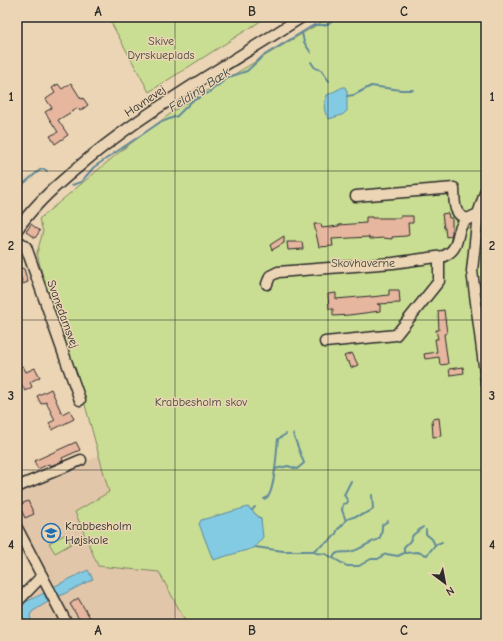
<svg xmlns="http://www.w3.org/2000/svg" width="503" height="641" viewBox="0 0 503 641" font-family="'Comic Neue',sans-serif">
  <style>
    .built { fill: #e2c6a9 }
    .green { fill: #cade93; stroke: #7a845f; fill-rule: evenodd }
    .water { fill: #83cae3; stroke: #608a99 }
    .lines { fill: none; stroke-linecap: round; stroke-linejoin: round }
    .stream { stroke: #608a99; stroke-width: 2 }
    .building { fill: #e6b69f; stroke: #2b2b2b }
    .minor-casing { stroke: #2b2b2b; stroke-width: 13 }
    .minor { stroke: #ebd5b4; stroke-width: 10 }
    .grid { fill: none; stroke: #2b2b2b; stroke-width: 1; stroke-opacity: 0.55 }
    .labels { text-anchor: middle; stroke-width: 3; stroke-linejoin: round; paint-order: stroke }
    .park-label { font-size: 12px; fill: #43463b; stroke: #ebd5b4 }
    .street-label { font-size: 12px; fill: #2b2b2b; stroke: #ebd5b4 }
    .poi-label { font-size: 12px; fill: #2b2b2b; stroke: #ebd5b4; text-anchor: start }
    .water-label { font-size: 13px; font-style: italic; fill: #384347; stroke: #ebd5b4 }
    .neatline { fill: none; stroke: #2b2b2b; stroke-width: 1.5 }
    .grid-label { font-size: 13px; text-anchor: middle; font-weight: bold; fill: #2b2b2b }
  </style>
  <rect width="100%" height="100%" fill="#ebd5b4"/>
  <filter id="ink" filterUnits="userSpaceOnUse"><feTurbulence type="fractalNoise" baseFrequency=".025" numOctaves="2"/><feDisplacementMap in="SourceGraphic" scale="8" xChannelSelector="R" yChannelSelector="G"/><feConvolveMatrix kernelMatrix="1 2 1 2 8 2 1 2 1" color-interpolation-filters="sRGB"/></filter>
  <g filter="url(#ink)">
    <polygon class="built" points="99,456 109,492 98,565 159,572 187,624 17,624 17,596 37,573 27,554 17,559 17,491"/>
    <g class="green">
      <polygon points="108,17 267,17 149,92"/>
      <path d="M330,17H486V624H187L159,572L98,566L75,512L109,492L84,401L48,299L37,253L43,231L39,219L122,150L178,108ZM248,507L261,519L213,560Z"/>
      <polygon points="66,534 71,544 55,553 49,543"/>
    </g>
    <g class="water">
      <path d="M343,87H345L347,91V111L342,115L329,119C322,110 324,105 327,95Z"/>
      <polygon points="248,507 261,519 263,537 254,548 213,560 199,524 201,520"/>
      <polygon points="88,570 93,579 58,597 53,587"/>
      <path d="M44,593L48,602L33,611L30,615L32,624H26C16,601 25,603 44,593Z"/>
    </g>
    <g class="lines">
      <g class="stream">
        <polyline points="302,33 304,42 311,53"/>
        <polyline points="311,62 315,68 321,70 329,81"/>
        <polyline points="347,96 354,95 371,86 401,90 413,90"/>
        <polyline points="72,185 81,182 94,167 159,123 177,116 192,101 208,93 229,77 247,71 263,56 314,25 326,25 339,17"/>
        <polyline points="17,189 40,170 44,169 47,171"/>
        <polyline points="275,469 288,466 297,469 304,463 293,434"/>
        <path d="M264,499C267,498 269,496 270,493C276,478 276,454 278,439L286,434"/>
        <polyline points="252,510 255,507"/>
        <polyline points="346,521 342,510 343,504 347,503 348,501 344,495 351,481"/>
        <polyline points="426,530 426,534 432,539 435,545"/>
        <polyline points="255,547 283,551 313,551 316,553 326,554 347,566 359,566 371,559 378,559 386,554 398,556 404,553 417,552 427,555 435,545 442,542"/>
        <path d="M313,551C323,543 334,542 338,529C342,527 343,523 346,520C354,515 366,516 373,509L372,495"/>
        <polyline points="404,553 404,547 410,541 413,535 423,527"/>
        <path d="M333,558C336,550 343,553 349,552C359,551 364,545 372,542C375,540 379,541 380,537C382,534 382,528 382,525L388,521"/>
      </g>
    </g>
    <g class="building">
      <polygon points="71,83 81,99 83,98 88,105 80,111 78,108 58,120 68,135 55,144 50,136 58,132 45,112 52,108 46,99 55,93 52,88 58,84 62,89"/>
      <polygon points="448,213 449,218 452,218 452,233 451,236 446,237 445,228 444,228 442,214"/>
      <polygon points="400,216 413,216 413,223 408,223 409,235 406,236 392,237 392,239 383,238 371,239 369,239 369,237 332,239 333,246 319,247 314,224 321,224 322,228 339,226 339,225 366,223 366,217 372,217 372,218 400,218"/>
      <polygon points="31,224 40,231 35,238 26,232"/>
      <polygon points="284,236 284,243 272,250 270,245"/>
      <polygon points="287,242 302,242 303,249 288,250"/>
      <polygon points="17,266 24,269 28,282 23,284"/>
      <polygon points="389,290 399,290 400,303 377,304 380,305 380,311 349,315 333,316 333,309 329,309 328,294 336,293 336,299 371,296 371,297 389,295"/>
      <polygon points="444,310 447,333 444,334 448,364 440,365 439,357 425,359 424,354 437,352 435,339 438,339 436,330 439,330 438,311"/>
      <polygon points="352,353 358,365 351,368 349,362 347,362 344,356"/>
      <polygon points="23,366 26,372 35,368 40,377 30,382 32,387 25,391 17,375 17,369"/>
      <polygon points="463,367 464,373 450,375 449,369"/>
      <polygon points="51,389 62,414 70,410 74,419 52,430 49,423 55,420 46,402 41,404 37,396"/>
      <polygon points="439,418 441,436 433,437 432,419"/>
      <polygon points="76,442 80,450 62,458 63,461 50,466 49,464 38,469 34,461"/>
      <polygon points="28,501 34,514 25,518 19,505"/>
      <polygon points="78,598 94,624 82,624 70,604"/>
    </g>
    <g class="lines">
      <defs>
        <g id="minor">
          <polyline points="486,190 478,214 472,271 486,381"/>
          <path d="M356,196L454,188C455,201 452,215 468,219"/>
          <path d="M17,230C33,206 54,187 76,169C116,134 160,106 204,78C237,58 270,37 302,17"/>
          <polyline points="17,240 26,247 80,400"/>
          <path d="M267,284L270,276L278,272L393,263L444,256C462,248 454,233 464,222C468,218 473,216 478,214"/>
          <polyline points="325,342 396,335 439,281 439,257"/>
          <polyline points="17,487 81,460"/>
          <polyline points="17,528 67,624"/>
          <polyline points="17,602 42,576"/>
        </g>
      </defs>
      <use href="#minor" class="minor-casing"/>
      <use href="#minor" class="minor"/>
    </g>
  </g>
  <path class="grid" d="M175,17V624M328,17V624M17,171H486M17,320H486M17,470H486"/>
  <defs>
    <symbol id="university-ring" viewBox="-11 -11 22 22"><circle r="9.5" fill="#ebd5b4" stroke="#1f6fb2" stroke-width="1.5"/><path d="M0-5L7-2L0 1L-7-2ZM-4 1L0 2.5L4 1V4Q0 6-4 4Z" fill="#1f6fb2"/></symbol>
  </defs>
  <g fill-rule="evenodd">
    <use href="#university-ring" x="40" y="522" width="22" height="22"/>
  </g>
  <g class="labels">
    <g class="park-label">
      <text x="161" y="45">Skive<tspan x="161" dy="14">Dyrskueplads</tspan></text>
      <text x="363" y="267">Skovhaverne</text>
      <text x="201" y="406">Krabbesholm skov</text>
    </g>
    <g class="street-label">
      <text transform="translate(145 101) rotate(-34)" y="4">Havnevej</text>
      <text transform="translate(63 314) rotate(70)" y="4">Svanedamsvej</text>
    </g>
    <g class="poi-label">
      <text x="65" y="530">Krabbesholm<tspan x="65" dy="14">Højskole</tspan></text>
    </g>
    <g class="water-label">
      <text transform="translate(199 89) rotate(-33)" y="5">Felding Bæk</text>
    </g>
  </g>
  <rect width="503" height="641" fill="none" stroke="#ebd5b4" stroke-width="44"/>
  <g transform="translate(445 583) rotate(148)" stroke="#ebd5b4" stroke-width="3" paint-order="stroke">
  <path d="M0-3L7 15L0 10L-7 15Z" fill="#2b2b2b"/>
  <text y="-6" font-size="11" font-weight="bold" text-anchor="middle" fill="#2b2b2b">N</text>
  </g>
  <rect x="22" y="22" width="459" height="597" class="neatline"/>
  <g class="grid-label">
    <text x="98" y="16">A</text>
    <text x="252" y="16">B</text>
    <text x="404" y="16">C</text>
    <text x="11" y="101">1</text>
    <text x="492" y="101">1</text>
    <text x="11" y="250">2</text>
    <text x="492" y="250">2</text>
    <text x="11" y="400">3</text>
    <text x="492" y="400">3</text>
    <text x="11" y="549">4</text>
    <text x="492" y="549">4</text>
    <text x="98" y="635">A</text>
    <text x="252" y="635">B</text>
    <text x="404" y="635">C</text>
  </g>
</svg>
